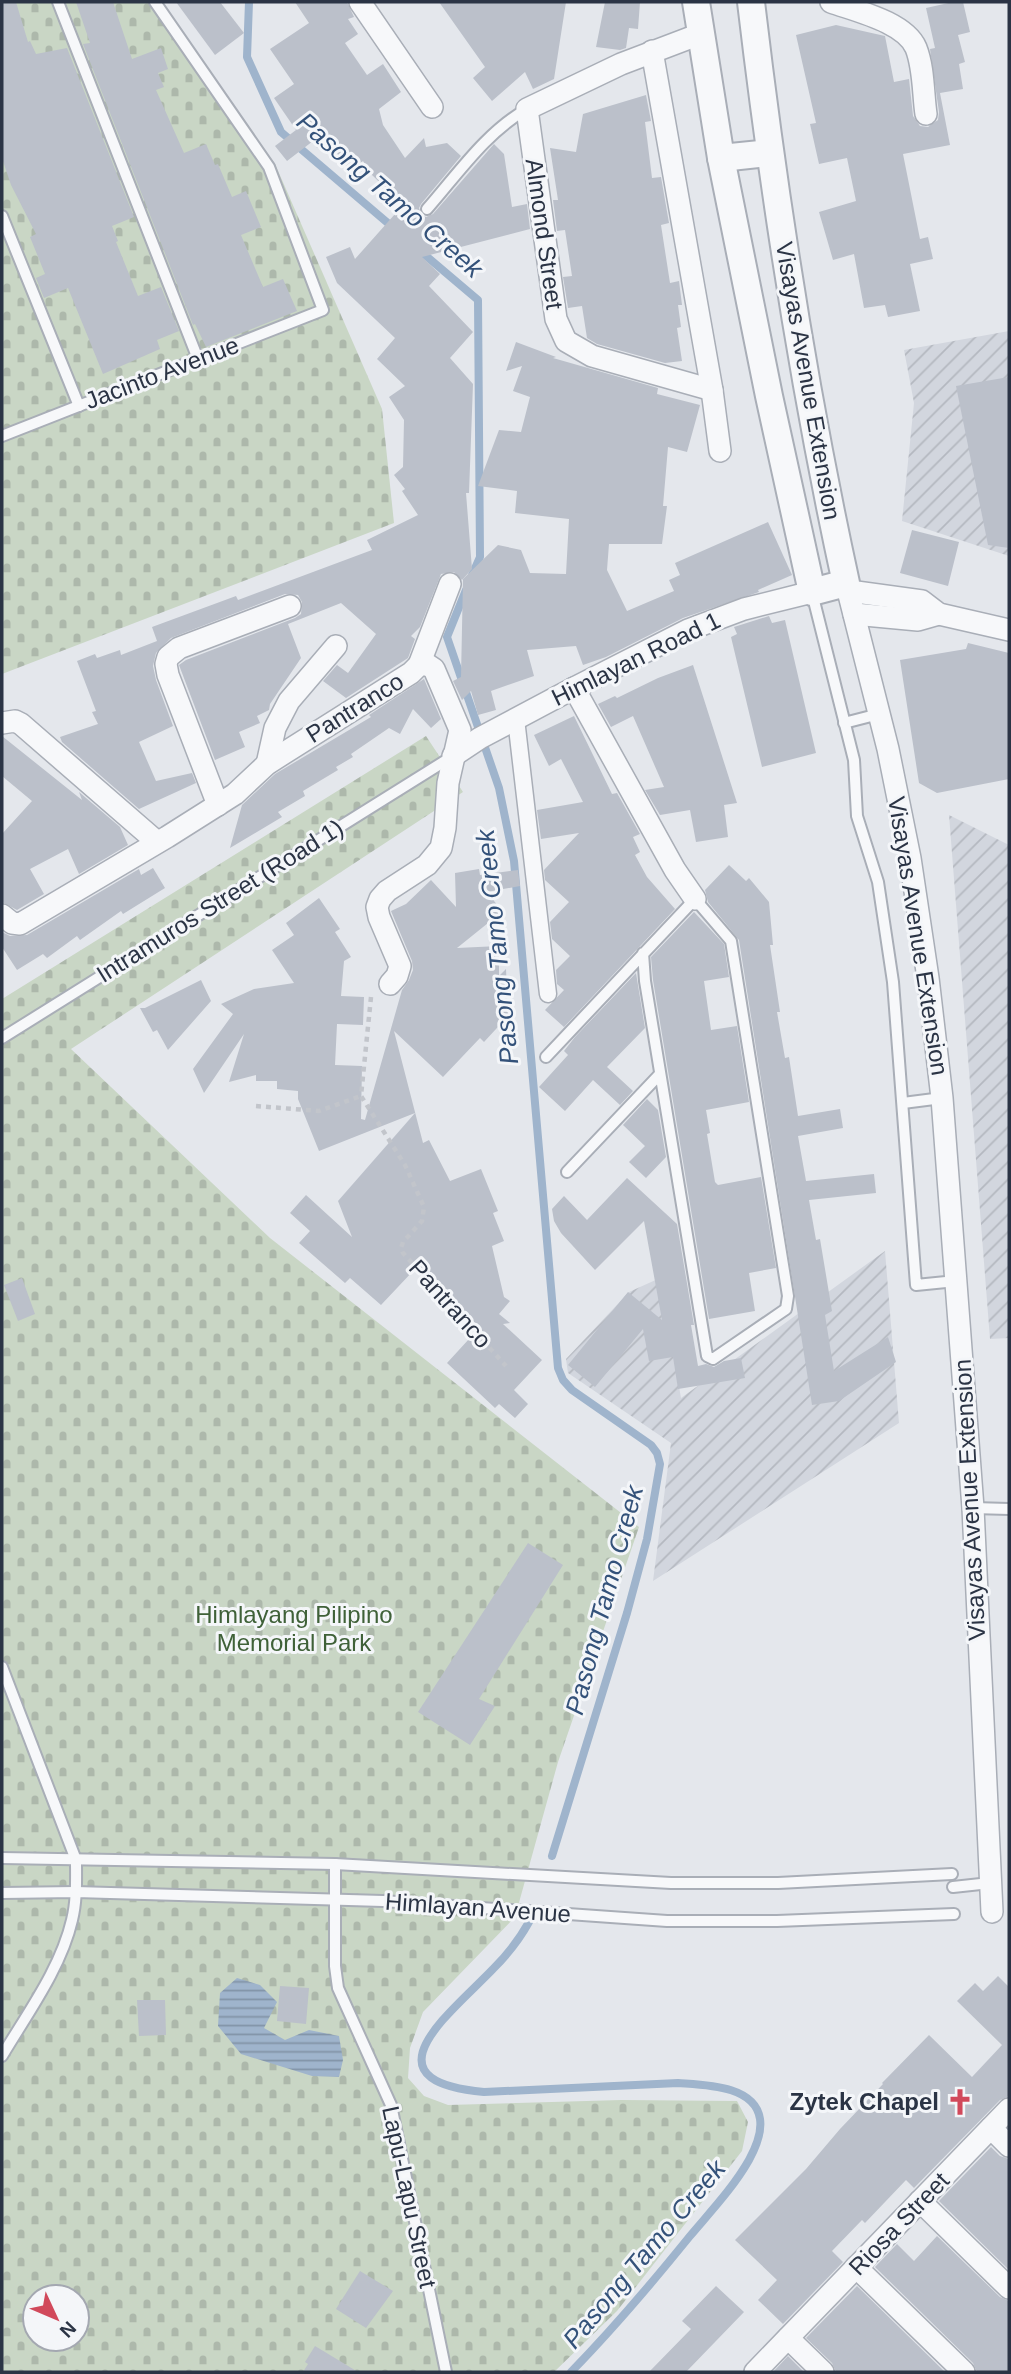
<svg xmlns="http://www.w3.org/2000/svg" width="1011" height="2374" viewBox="0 0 1011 2374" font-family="Arial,sans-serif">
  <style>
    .industrial { fill: url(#industrial-furrows) }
    .cemetery { fill: url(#cemetery-stones); fill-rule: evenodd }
    .water { fill: url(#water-rules) }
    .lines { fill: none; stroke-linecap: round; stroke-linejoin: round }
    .stream { stroke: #9fb4cc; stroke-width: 8 }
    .building { fill: #bbc0ca }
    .service-casing { stroke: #a9aeb7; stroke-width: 14 }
    .pedestrian-casing { stroke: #a9aeb7; stroke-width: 19 }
    .minor-casing { stroke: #a9aeb7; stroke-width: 24 }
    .tertiary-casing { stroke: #a9aeb7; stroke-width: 30 }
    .path { stroke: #c2c5cb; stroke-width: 4.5; stroke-dasharray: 5 5; stroke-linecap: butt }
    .service { stroke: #f7f8fa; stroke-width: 10 }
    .pedestrian { stroke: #f7f8fa; stroke-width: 16 }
    .minor { stroke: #f7f8fa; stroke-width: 21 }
    .tertiary { stroke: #f7f8fa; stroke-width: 26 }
    .labels { text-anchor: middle; stroke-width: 6; stroke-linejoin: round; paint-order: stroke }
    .street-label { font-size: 24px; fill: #2b3445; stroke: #f4f6f9 }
    .park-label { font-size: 24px; fill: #3f6138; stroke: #f4f6f9 }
    .poi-label { font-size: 24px; font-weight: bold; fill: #2b3445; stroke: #f4f6f9; text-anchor: end }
    .water-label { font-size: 26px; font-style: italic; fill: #34527a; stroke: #f4f6f9 }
  </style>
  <defs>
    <pattern id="industrial-furrows" width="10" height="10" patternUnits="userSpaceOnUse" patternTransform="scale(1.75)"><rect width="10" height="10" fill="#d2d6de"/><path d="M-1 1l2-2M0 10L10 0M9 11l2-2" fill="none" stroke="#b4b8c0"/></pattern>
    <pattern id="cemetery-stones" width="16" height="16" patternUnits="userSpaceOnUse" patternTransform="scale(1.75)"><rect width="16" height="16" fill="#c9d6c5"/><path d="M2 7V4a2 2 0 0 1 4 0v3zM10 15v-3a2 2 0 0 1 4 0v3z" fill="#adb8ab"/></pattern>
    <pattern id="water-rules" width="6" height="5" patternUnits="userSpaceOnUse" patternTransform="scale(1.75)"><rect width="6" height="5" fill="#9fb4cc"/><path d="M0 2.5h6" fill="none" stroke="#8293a7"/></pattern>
  </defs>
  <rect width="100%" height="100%" fill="#e4e7ec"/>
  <g class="industrial">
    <polygon points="1009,331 1009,556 902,521 914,403 904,350"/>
    <polygon points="949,815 1009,845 1009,1338 990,1339"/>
    <polygon points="885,1251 899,1423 653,1581 671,1443 568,1373 566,1359 629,1292 660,1278 681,1398"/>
  </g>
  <g class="cemetery">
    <polygon points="2,2 158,2 275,164 382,409 394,523 2,674"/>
    <path d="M426,736L463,792L71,1049L270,1238L639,1527L558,1762L515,1917L423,2012L410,2048L408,2078L424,2096L448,2105L621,2100L737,2101L748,2122L742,2151L617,2311L554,2372H2V999ZM35,2297H77V2339H35Z"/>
  </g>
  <polygon class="water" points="237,1978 260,1985 277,2002 264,2028 285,2040 309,2030 339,2036 343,2060 339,2077 312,2076 241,2054 218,2026 220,1993"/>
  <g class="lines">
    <g class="stream">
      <polyline points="249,2 247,57 281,132 396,230"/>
      <polyline points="419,250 478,300 480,557 472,575"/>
      <polyline points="466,590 447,637 499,788 514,861 558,1368 563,1380 572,1390 651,1445 657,1453 660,1464 647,1539 627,1613 552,1856"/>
      <path d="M529,1922C519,1940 507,1955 493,1969C452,2012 360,2081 484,2092L678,2083C704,2085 755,2085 760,2119C762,2132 755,2149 749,2160C733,2188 711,2211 690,2236C652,2283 613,2329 571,2372"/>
    </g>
  </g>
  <g class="building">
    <polygon points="2,2 16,2 28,42 30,41 36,54 67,48 134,217 112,226 118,241 116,242 138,296 161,287 179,331 157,340 160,349 103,374 68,288 44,298 36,278 45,274 30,237 36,234 11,185 2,158"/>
    <polygon points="76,2 113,2 132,59 161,48 168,69 158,73 164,87 156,90 184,153 206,144 215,165 218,164 232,197 246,191 261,227 241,235 263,287 283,279 297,311 206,347 195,324 193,325 83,44 90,43"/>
    <polygon points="176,2 220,2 244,33 215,55"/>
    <polygon points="295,2 347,2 354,17 348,19 358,34 345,43 367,75 383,64 401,92 379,109 383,125 405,158 424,138 426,147 447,143 461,156 421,204 419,208 421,214 426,217 433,214 494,144 504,154 512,207 527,204 530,229 422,257 440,274 429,286 473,332 450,358 473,384 469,493 466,493 472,569 462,580 454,572 441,574 420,627 411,636 415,639 408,658 346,698 323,681 337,665 348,673 376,634 341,603 288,624 301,658 270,704 269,710 257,716 260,723 239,732 245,747 215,760 179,665 186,660 295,618 301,614 302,602 298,595 285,594 171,638 156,653 153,666 156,680 173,726 139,742 156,781 192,773 196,783 139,809 62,742 60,737 98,724 92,712 96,711 77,661 95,654 97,658 120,650 121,655 157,641 152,627 236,596 238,600 372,550 367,540 418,515 402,491 405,489 394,475 403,467 404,420 389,397 405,386 377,359 395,338 337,283 326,257 350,247 355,259 403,205 372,175 363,161 349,171 329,141 317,148 313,141 287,161 275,146 296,130 274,98 294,84 270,49 309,23"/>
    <polygon points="439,2 566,2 554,79 533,89 525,72 492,101 473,78 485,67"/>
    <polygon points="605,2 640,2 638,29 629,28 626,48 620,50 596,47"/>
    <polygon points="953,2 963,2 970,32 958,35 965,62 959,64 963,89 940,93 950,145 903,154 920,239 928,237 933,259 910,264 920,311 888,317 885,305 864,308 854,254 833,260 819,212 856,201 847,158 819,164 810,124 816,123 796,35 836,25 885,36 894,82 909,79 913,116 920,126 928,127 938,120 939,112 930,49 935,48 926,8"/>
    <polygon points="646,95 651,121 645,122 652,178 661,177 669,223 661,225 670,283 679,281 682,305 678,305 681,327 677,328 682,361 665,363 597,344 587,338 582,306 568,308 563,277 572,276 565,230 557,231 553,200 558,200 550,148 576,152 583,114"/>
    <polygon points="516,342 556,357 553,358 658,388 657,394 700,405 687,452 668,447 663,506 667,506 662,544 609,544 607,570 627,611 674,591 669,580 680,575 675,563 768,522 792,575 758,590 759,592 683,618 606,657 583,665 576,646 527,650 534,676 491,691 496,710 478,715 471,691 462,700 453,681 461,677 463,579 498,545 521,550 530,573 566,574 569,519 515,513 517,491 478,486 499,430 521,432 530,397 513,391 522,366 506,371"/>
    <polygon points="1009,377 1009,548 988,545 956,386"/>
    <polygon points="912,530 959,542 948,586 900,573"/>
    <polygon points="769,616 772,623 785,620 816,753 762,767 731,637 737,634 734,627"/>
    <polygon points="968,643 1009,653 1009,779 937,793 919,783 900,660 966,649"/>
    <polygon points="693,665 737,803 724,805 728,837 696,842 690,810 660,815 645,790 664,787 633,716 611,727 598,704 615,696 617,698 658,678"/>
    <polygon points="424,679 441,719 431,728 413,709 400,734 389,728 351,754 353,757 336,767 338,770 303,791 305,796 278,812 282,817 230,848 242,805 275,774 371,717 369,715"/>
    <polygon points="574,716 612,794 617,793 640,834 633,837 640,852 635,855 647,877 675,909 564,1027 545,1010 564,990 557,984 556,970 570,956 552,939 550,922 569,902 545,880 544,870 579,833 541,839 537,810 583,802 561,759 549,766 534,735"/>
    <polygon points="2,736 82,800 79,792 120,827 128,845 79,874 68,849 30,869 44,894 17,910 2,902 2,834 32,801 2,776"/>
    <polygon points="729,865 746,881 749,878 769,902 773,945 770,945 780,1012 777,1012 785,1058 789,1057 798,1116 840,1109 843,1128 798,1136 806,1181 874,1174 876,1193 809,1200 816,1240 820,1239 832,1311 825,1315 834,1371 888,1337 896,1362 839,1401 812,1405 739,940 708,902 705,890"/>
    <polygon points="153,868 165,888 123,914 121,911 80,940 77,936 47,958 43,954 17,970 2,947 2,932 10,936 27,935 139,869 141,875"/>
    <polygon points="479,869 480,875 518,870 520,886 487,892 498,906 498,915 457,948 499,946 499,976 506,969 508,1016 484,1042 480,1038 443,1077 394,1031 423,1143 429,1140 450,1181 481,1169 498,1211 493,1213 504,1241 492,1246 504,1297 510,1301 499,1314 510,1323 503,1324 542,1360 514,1390 528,1404 515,1418 499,1404 495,1408 447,1363 480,1327 414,1270 381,1305 350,1278 345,1283 299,1243 310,1231 290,1213 306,1195 352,1237 338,1201 415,1113 319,1151 298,1099 298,1091 277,1089 277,1081 256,1081 256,1075 229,1082 244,1034 204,1093 193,1069 233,1014 221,1004 254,989 294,983 272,950 294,935 286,923 319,898 340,929 335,932 351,957 344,961 341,996 364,997 363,1025 337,1024 335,1065 362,1066 361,1119 365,1120 402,990 409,980 413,970 412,961 391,911 406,904 431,880 456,907 455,873"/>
    <polygon points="694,912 724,944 729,977 704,981 711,1030 737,1026 749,1102 706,1110 710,1133 707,1134 715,1182 718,1185 761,1177 776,1268 749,1273 755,1311 709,1319 653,980 651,957"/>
    <polygon points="636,973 645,1028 607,1067 633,1091 620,1105 593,1080 565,1111 539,1087 568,1055 564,1051 575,1037"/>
    <polygon points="201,980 211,1001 168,1050 157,1030 153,1032 140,1008 145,1008"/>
    <polygon points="647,1099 658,1110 666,1157 646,1178 629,1162 645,1146 623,1125"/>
    <polygon points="627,1178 677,1224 694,1325 691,1325 698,1366 706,1364 714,1367 724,1361 741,1358 745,1378 678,1389 673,1357 649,1361 643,1329 595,1387 568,1365 628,1292 662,1320 644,1221 595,1270 561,1233 554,1221 552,1209 564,1196 587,1220"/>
    <polygon points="22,1278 35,1314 18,1321 4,1285"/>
    <polygon points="528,1543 563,1565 479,1699 495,1706 470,1745 418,1712"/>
    <polygon points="998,1976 1009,1987 1009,2096 1000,2100 914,2188 906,2180 865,2223 862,2220 832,2251 843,2262 783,2324 758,2300 777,2280 735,2240 806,2169 840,2129 883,2084 882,2083 929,2035 972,2077 1002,2045 957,2001 975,1983 983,1991"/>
    <polygon points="280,1986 309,1988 306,2024 277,2021"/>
    <polygon points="137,2000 165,2000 166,2035 139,2036"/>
    <polygon points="991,2147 1000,2156 1009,2159 1009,2270 939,2201"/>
    <polygon points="937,2236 1000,2297 1009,2301 1009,2372 977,2372 973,2363 875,2267 897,2244 914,2261"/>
    <polygon points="360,2271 393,2291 366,2328 336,2309"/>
    <polygon points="716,2286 744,2312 686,2372 649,2372 691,2329 682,2321"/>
    <polygon points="857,2286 945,2372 836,2372 832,2363 806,2338"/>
    <polygon points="315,2346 325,2352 358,2372 303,2372 308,2364 305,2362"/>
    <polygon points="788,2356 804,2372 773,2372"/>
  </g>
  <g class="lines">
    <defs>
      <g id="service">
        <polyline points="58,2 198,359"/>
        <path d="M427,209C457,175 486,132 527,109"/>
        <polyline points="2,216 79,406"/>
        <polyline points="2,436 323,310 269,167 155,2"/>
        <polyline points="812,593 854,760 857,816 878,882 893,982 916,1285 956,1281"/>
        <polyline points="844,723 879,714"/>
        <polyline points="2,1038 453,756"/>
        <polyline points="546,1057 695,899 731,941 788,1296 786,1309 713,1359 707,1356 645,981 643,953"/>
        <polyline points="903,1103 942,1098"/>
        <polyline points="567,1172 660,1074"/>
        <polyline points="973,1508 1009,1509"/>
        <path d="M2,1667L76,1860C76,1880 77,1900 72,1920C61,1968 27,2014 2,2056"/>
        <polyline points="2,1858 335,1864 671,1883 778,1883 952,1874"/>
        <polyline points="335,1864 335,1966 338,1988 391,2105 446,2372"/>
        <polyline points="953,1887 990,1883"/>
        <polyline points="2,1893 76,1892 383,1901 667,1921 777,1921 954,1914"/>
      </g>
      <polyline id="pedestrian" points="516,719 548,994"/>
      <g id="minor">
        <polyline points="360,2 432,107"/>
        <path d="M831,2C856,11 905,22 916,48C924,68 923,94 926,114"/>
        <polyline points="700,34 621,64 527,109 556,319 566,341 592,356 712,390"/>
        <polyline points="652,51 712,390 720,451"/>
        <polyline points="846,583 888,749 910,858 928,978 942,1098 973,1508 992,1912"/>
        <polyline points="849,591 922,601 939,614 1009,630"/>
        <polyline points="854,614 918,620 939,614"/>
        <polyline points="419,665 450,584"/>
        <polyline points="574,688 675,870 695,899"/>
        <polyline points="2,723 15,721 21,724 157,842"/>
        <polyline points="453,756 480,738 574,688 688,630 744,609 812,592"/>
        <polyline points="267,764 275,728 289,701 336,646"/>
        <polyline points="218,805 168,675 166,664 168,657 179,648 290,606"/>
        <polyline points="2,915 12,923 20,924 167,837 235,794 267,764 411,673 419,665 428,665 434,669 460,730 448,783 445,828 441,848 427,865 387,891 380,899 377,907 379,917 400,966 397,976 390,984"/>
        <polyline points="991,2128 1009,2146"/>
        <polyline points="920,2201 1009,2288"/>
        <polyline points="856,2267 964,2372"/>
        <polyline points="788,2338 823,2372"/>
        <polyline points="755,2372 1009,2109"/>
      </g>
      <g id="tertiary">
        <path d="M696,2L721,158L769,396L812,592L846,583C804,391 774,196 751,2"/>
        <polyline points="721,158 769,153"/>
      </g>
    </defs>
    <use href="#service" class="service-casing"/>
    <use href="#pedestrian" class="pedestrian-casing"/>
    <use href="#minor" class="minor-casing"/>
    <use href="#tertiary" class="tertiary-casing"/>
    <g class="path">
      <polyline points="371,997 361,1096 405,1165 424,1207 422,1221 403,1242 401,1248 403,1253 506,1366"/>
      <polyline points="256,1106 319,1111 361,1096"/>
    </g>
    <use href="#service" class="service"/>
    <use href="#pedestrian" class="pedestrian"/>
    <use href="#minor" class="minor"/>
    <use href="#tertiary" class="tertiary"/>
  </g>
  <defs>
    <symbol id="church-bare" viewBox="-9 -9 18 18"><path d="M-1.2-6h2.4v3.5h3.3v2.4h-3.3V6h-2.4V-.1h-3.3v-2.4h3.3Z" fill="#d1495b" stroke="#f4f6f9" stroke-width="2.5" paint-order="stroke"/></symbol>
  </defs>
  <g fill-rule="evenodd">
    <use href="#church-bare" x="941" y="2083" width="38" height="38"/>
  </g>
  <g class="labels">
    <g class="street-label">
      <text transform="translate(544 234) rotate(82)" y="8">Almond Street</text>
      <text transform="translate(162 373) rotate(-21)" y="8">Jacinto Avenue</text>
      <text transform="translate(808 381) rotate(80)" y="8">Visayas Avenue Extension</text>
      <text transform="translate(636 659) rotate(-26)" y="8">Himlayan Road 1</text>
      <text transform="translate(355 708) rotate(-32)" y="8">Pantranco</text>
      <text transform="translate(220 901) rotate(-32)" y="8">Intramuros Street (Road 1)</text>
      <text transform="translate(918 936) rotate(81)" y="8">Visayas Avenue Extension</text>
      <text transform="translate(450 1304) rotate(48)" y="8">Pantranco</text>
      <text transform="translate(970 1500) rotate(-93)" y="8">Visayas Avenue Extension</text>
      <text transform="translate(478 1908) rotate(4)" y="8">Himlayan Avenue</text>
      <text transform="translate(409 2197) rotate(78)" y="8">Lapu-Lapu Street</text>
      <text transform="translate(899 2224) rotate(-46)" y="8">Riosa Street</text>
    </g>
    <g class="park-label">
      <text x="294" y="1623">Himlayang Pilipino<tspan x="294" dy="28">Memorial Park</tspan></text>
    </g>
    <g class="poi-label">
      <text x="939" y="2110">Zytek Chapel</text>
    </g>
    <g class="water-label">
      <text transform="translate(390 195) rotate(41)" y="9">Pasong Tamo Creek</text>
      <text transform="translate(497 947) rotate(-96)" y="9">Pasong Tamo Creek</text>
      <text transform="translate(604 1600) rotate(-75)" y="9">Pasong Tamo Creek</text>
      <text transform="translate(644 2254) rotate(-50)" y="9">Pasong Tamo Creek</text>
    </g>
  </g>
  <rect width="1011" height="2374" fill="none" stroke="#2b3445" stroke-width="7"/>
  <g transform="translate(56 2318) rotate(134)"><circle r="33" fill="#f4f6f9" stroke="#a4a8b1" stroke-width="2"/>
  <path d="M0-5L12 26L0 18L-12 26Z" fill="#d1495b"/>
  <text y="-10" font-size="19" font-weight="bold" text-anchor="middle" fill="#2b3445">N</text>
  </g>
</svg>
